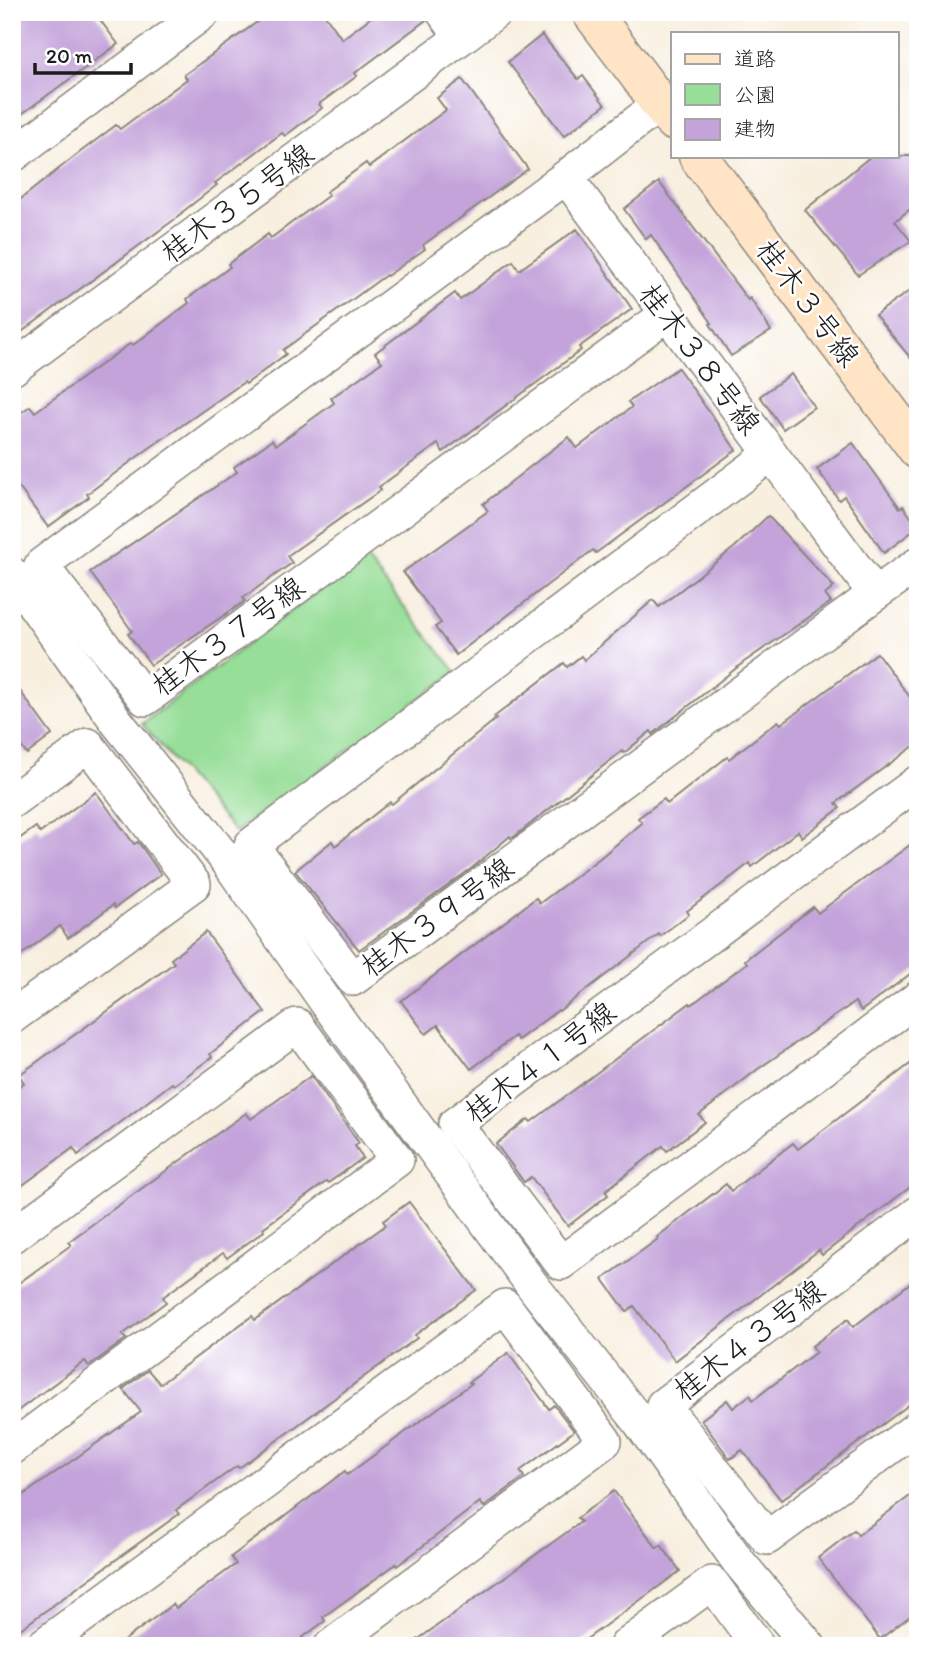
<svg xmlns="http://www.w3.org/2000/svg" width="930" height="1658" viewBox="0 0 930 1658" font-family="Itim,'Klee One',sans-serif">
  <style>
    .green { fill: #97de98; stroke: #5a7d5a; stroke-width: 2 }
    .building { fill: #c3a3da }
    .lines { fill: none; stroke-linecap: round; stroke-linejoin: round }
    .street-casing { stroke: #8a867e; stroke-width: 36 }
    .secondary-casing { stroke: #8a867e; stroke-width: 41 }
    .street { stroke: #fff; stroke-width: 33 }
    .secondary { stroke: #ffe4c6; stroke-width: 38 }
    .labels { text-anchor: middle; stroke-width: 5; stroke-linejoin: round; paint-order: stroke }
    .street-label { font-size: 30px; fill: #1c1c1c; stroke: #fff }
  </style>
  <rect width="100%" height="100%" fill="#fff"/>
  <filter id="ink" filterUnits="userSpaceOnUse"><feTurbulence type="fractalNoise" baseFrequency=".0143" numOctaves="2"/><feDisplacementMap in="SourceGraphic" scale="14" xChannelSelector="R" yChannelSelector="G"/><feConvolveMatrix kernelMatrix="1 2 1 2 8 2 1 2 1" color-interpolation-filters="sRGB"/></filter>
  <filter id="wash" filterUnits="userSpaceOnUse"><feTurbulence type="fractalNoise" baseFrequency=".00686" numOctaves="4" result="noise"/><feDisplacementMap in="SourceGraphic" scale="28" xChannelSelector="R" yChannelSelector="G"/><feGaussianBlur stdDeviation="1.57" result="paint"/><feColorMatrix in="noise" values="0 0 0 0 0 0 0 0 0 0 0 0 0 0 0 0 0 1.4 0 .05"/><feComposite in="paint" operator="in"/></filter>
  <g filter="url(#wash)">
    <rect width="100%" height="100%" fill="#f8efdf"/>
    <polygon class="green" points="364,556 456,672 235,832 142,724"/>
    <g id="blocks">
      <g class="building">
        <polygon points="12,12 94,12 118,44 12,121"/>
        <polygon points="271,12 323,12 342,39 378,12 424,12 426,20 355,73 357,76 319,104 322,108 285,136 282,133 215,183 217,185 181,213 182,214 12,339 12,206 75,156 116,125 120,129 187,79 184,75"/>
        <polygon points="542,35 578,79 583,76 605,105 564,136 508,62"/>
        <polygon points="462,79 528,169 423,245 425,249 387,276 386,275 283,350 286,354 246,384 244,382 148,449 87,494 89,497 48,527 12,478 12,419 30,406 35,412 131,343 133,345 189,303 187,299 230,267 228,264 268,234 271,238 329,195 326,192 366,163 369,167 446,110 437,98"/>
        <polygon points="871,156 918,156 918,203 895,221 911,241 858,275 805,210"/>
        <polygon points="659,182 748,300 750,298 771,331 731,356 710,324 712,323 651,235 646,239 624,209"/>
        <polygon points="577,229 632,309 579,347 581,350 443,452 438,444 379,487 381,490 287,556 292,563 243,598 245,601 151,665 128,634 132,631 90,572 237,472 234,467 272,440 276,445 334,403 331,398 382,362 375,353 455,293 460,300 513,261 519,270"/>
        <polygon points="918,285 918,367 875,315"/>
        <polygon points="678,368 736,450 596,553 593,550 456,655 435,627 441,623 403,572 488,511 483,504 535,463 569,437 577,448 632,407 628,402"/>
        <polygon points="791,374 814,407 783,429 760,396"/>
        <polygon points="853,443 900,508 903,506 918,527 884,553 844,496 839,500 817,469"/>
        <polygon points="768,516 834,587 825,595 831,602 744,662 653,734 651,731 624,753 622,751 514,837 511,838 510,836 472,868 359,950 295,871 332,841 335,846 390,802 392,804 496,719 494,717 564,663 567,667 581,656 584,660 653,600 659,607 735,547"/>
        <polygon points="877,653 918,708 918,743 836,803 840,808 802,837 798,831 752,867 750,863 687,911 689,914 660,936 659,934 559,1011 558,1010 518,1040 515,1036 471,1069 438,1025 426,1034 401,1001 536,898 540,903 600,858 642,823 638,818 664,799 667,804 727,757 729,759 778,721 781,724"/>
        <polygon points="12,680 52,735 27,754 12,735"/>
        <polygon points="96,792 134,844 138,842 161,874 115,908 113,905 68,938 60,926 12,962 12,844 36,827 40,833"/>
        <polygon points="918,839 918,968 861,1011 855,1002 758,1069 699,1115 705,1122 667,1151 663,1146 605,1191 608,1195 568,1226 531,1177 524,1182 496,1144 528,1119 531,1122 690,1003 691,1005 747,963 745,960 813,907 818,913"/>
        <polygon points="206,932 265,1012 210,1054 212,1057 174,1085 172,1083 78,1155 73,1148 12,1193 12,1091 24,1083 19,1075 174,963 171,959"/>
        <polygon points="918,1058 918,1181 822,1255 819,1250 675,1361 634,1306 627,1312 603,1279 658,1239 657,1237 726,1184 731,1191 793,1143 798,1149"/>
        <polygon points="311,1076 359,1143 355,1146 363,1158 328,1183 326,1182 263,1228 264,1231 227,1258 223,1253 163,1297 166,1302 122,1335 126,1339 100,1358 89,1366 85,1361 12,1415 12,1288 71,1245 68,1242 105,1215 246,1113 251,1119"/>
        <polygon points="409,1202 476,1290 415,1335 417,1338 239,1468 237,1466 176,1510 179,1514 12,1635 12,1503 141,1412 123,1389 148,1370 160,1384 252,1316 255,1320 386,1225 383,1221"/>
        <polygon points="918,1277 918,1398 781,1500 742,1450 730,1459 701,1420 727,1400 733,1408 750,1395 753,1400 816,1352 812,1346 848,1319 853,1327"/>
        <polygon points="508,1353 549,1409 554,1405 574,1431 520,1471 524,1477 484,1507 480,1502 397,1566 396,1564 323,1617 325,1621 291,1646 117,1646 173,1604 176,1608 236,1564 231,1557 345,1471 347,1475 471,1384 469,1382"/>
        <polygon points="918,1490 918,1610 880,1639 818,1558 854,1530 858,1535"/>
        <polygon points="614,1491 657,1548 661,1545 680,1571 577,1646 409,1646 581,1522 577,1518"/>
      </g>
    </g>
  </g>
  <g filter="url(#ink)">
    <use href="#blocks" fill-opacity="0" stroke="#8a867e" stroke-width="2"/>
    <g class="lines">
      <defs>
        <g id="street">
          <polyline points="443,12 462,37 495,12"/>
          <polyline points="660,104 566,177 875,594 918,564"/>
          <polyline points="12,156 204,12"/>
          <polyline points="566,177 41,565 145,699 667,314"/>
          <polyline points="12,369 462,37"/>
          <polyline points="771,454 251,845 353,979 875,594"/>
          <polyline points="12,574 117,722 228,862 326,1002 532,1285 638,1420 738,1561 809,1646"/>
          <polyline points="918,782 455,1124 561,1263 918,998"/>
          <polyline points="12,801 88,745 194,884 12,1017"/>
          <polyline points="918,1213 663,1405 767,1538 918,1427"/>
          <polyline points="12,1236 297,1025 397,1160 12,1448"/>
          <polyline points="42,1646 505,1306 605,1441 331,1646"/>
          <polyline points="626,1646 712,1583 758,1646"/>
        </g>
        <g id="secondary">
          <polyline points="591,12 673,121"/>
          <polyline points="698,156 918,450"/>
        </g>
      </defs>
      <use href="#street" class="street-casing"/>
      <use href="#secondary" class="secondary-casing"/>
      <use href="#street" class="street"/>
      <use href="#secondary" class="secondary"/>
    </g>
  </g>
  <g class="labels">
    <g class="street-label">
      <text transform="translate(237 203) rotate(-36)" y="10">桂木３５号線</text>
      <text transform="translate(808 303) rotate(53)" y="10">桂木３号線</text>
      <text transform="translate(700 359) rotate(53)" y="10">桂木３８号線</text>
      <text transform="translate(228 636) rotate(-36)" y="10">桂木３７号線</text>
      <text transform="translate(437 917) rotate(-36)" y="10">桂木３９号線</text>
      <text transform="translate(540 1062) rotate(-37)" y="10">桂木４１号線</text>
      <text transform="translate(749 1340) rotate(-37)" y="10">桂木４３号線</text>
    </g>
  </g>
  <rect width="930" height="1658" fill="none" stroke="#fff" stroke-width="42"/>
  <rect x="671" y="32" width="228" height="126" fill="#ffffff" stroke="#a4a4a4" stroke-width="2"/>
  <rect x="685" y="54" width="35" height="10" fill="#ffe4c6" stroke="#a4a4a4" stroke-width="2"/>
  <text x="734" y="66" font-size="21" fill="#1c1c1c">道路</text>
  <rect x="685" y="84" width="35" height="21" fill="#97de98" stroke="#a4a4a4" stroke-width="2"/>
  <text x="734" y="102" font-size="21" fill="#1c1c1c">公園</text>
  <rect x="685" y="119" width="35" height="21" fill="#c3a3da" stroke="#a4a4a4" stroke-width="2"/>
  <text x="734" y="136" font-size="21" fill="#1c1c1c">建物</text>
  <path d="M35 63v10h96v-10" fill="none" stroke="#1c1c1c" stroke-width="3.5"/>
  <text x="46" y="63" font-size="21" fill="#1c1c1c" stroke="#ffffff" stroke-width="5" paint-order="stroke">20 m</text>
</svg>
